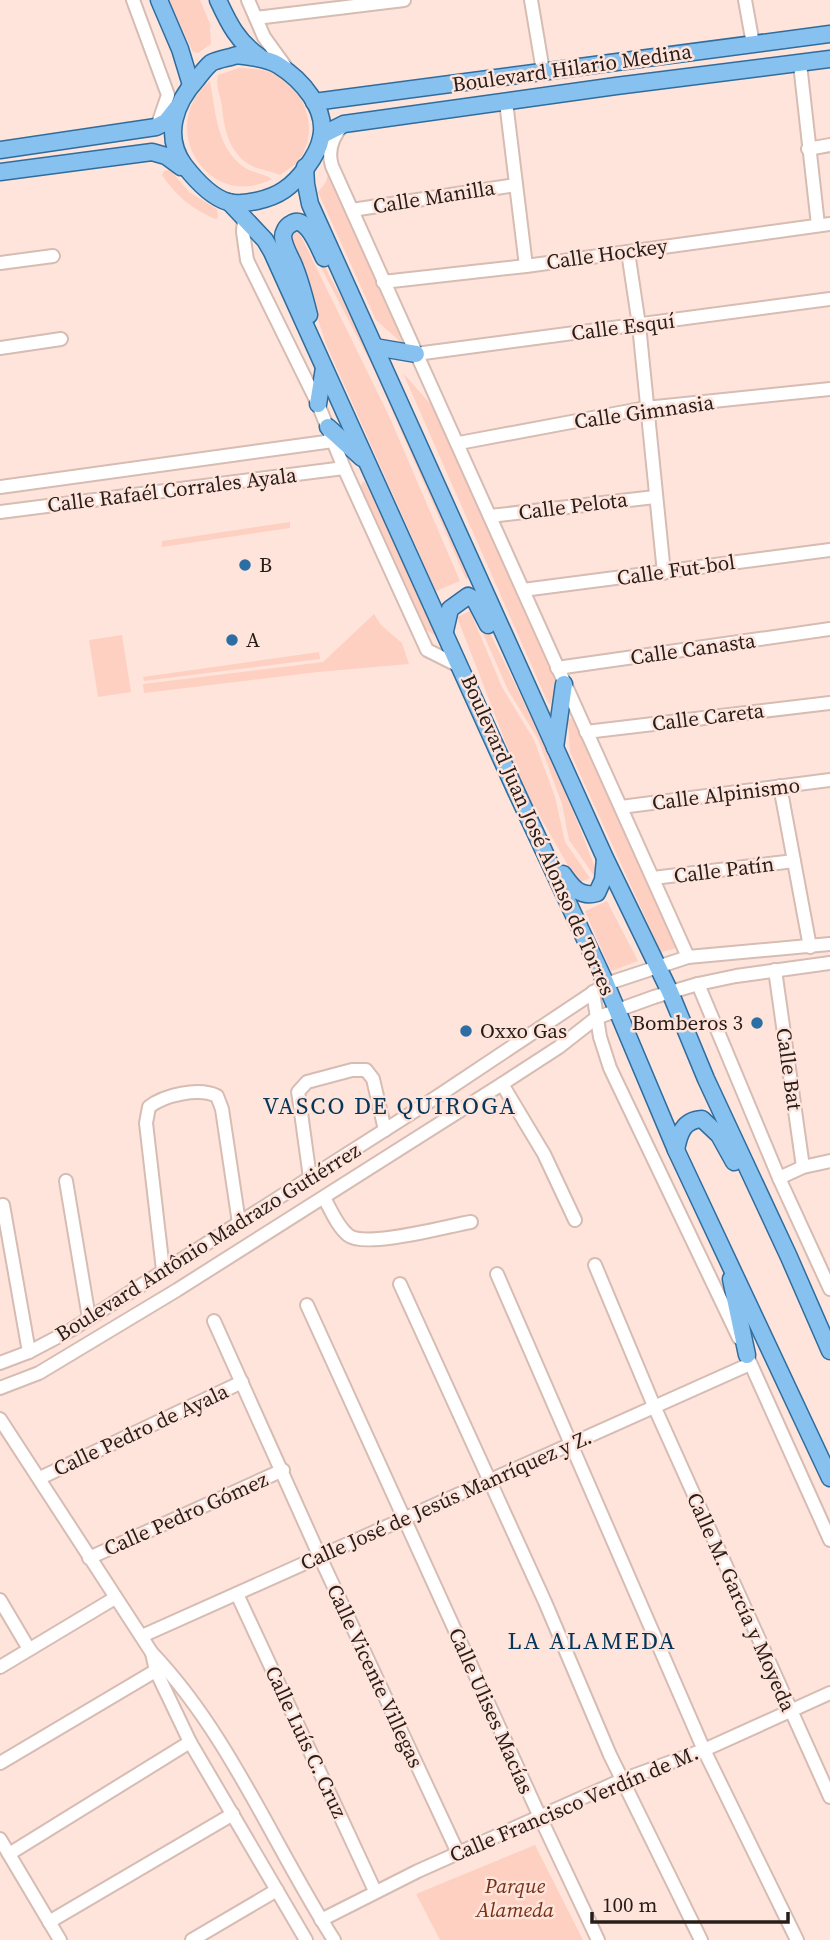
<svg xmlns="http://www.w3.org/2000/svg" width="830" height="1940" viewBox="0 0 830 1940" font-family="'Source Serif 4',serif">
  <style>
    .green { fill: #fed0c1 }
    .lines { fill: none; stroke-linecap: round; stroke-linejoin: round }
    .minor-casing { stroke: #d6bcb3; stroke-width: 16 }
    .major-casing { stroke: #306d9d; stroke-width: 19 }
    .minor { stroke: #fff; stroke-width: 12 }
    .major { stroke: #86c1ef; stroke-width: 16 }
    .poi-dot { fill: #2c6ea4; stroke: #ffe4db; stroke-width: 2.5 }
    .labels { text-anchor: middle; stroke-width: 5; stroke-linejoin: round; paint-order: stroke }
    .street-label { font-size: 21px; fill: #271e1a; stroke: #ffe4db }
    .poi-label { font-size: 21px; fill: #271e1a; stroke: #ffe4db; text-anchor: start }
    .park-label { font-size: 21px; font-style: italic; fill: #753015; stroke: #ffe4db }
    .quarter-label { font-size: 24px; letter-spacing: 2px; fill: #05365a; stroke: #ffe4db }
  </style>
  <rect width="100%" height="100%" fill="#ffe4db"/>
  <g class="green">
    <polygon points="169,0 200,0 210,24 211,44 198,53 193,52"/>
    <path d="M239,68C250,69 261,68 272,73C303,87 320,126 301,157C296,165 287,170 280,175C271,171 262,170 254,167C230,156 224,130 222,107C221,96 215,87 218,75Z"/>
    <path d="M210,81C216,112 216,150 247,169C255,173 264,174 272,179C208,212 155,126 210,81Z"/>
    <path d="M170,170L189,192L217,209L218,218L215,219C192,209 176,196 162,175L164,171Z"/>
    <polygon points="328,174 404,345 376,320 318,192 326,182"/>
    <polygon points="297,228 389,416 460,581 436,591 326,344 289,232"/>
    <polygon points="301,229 306,230 377,367 470,577 466,579 374,369"/>
    <polygon points="403,373 441,416 555,681 551,704 548,703"/>
    <polygon points="364,481 366,484 437,636 426,630 359,487"/>
    <polygon points="290,522 290,528 162,547 162,541"/>
    <polygon points="470,611 502,687 534,740 555,797 565,842 590,878 578,883 522,785 457,617"/>
    <polygon points="374,614 381,625 402,643 409,664 318,672 144,693 143,684 323,662"/>
    <path d="M478,622L485,623C526,706 567,789 598,876L597,880L569,840L562,804L538,739L508,690Z"/>
    <polygon points="122,635 131,692 98,697 89,640"/>
    <polygon points="319,652 320,659 144,681 143,677"/>
    <polygon points="570,718 573,720 677,948 661,952 570,752 568,720"/>
    <polygon points="607,901 638,961 611,971 585,911"/>
    <polygon points="535,1845 583,1940 440,1940 416,1894"/>
  </g>
  <g class="lines">
    <defs>
      <g id="minor">
        <polyline points="133,0 168,95 158,124"/>
        <polyline points="248,0 264,37 285,66"/>
        <polyline points="531,0 543,71"/>
        <polyline points="745,0 753,44"/>
        <polyline points="256,18 404,0"/>
        <polyline points="800,64 818,225"/>
        <polyline points="506,102 526,266"/>
        <path d="M343,125C332,137 327,150 332,166L688,957"/>
        <polyline points="808,149 830,145"/>
        <polyline points="352,210 516,185"/>
        <polyline points="244,219 243,232 247,260 318,404 344,468 427,650 461,667"/>
        <polyline points="628,252 639,325 664,573"/>
        <polyline points="0,263 53,256"/>
        <polyline points="383,282 526,266 830,224"/>
        <polyline points="0,348 61,339"/>
        <polyline points="416,354 830,299"/>
        <polyline points="459,443 646,408 830,389"/>
        <polyline points="0,487 333,441"/>
        <polyline points="0,512 344,468"/>
        <polyline points="490,516 655,497"/>
        <polyline points="523,590 830,550"/>
        <polyline points="557,668 830,629"/>
        <polyline points="586,732 830,703"/>
        <polyline points="780,786 810,947"/>
        <polyline points="621,807 830,780"/>
        <polyline points="653,878 794,861"/>
        <polyline points="775,970 803,1167"/>
        <polyline points="698,984 779,1178 830,1289"/>
        <polyline points="593,992 600,1037 610,1068 739,1338"/>
        <polyline points="502,1084 544,1154 575,1220"/>
        <polyline points="310,1178 299,1098 298,1092 307,1082 352,1070 366,1070 373,1079 385,1130"/>
        <polyline points="779,1178 803,1167 830,1161"/>
        <polyline points="66,1181 89,1318"/>
        <path d="M324,1198C331,1210 337,1226 348,1235C365,1249 447,1226 471,1222"/>
        <polyline points="3,1205 29,1352"/>
        <polyline points="595,1265 654,1406 830,1797"/>
        <path d="M163,1270L146,1123L149,1107C164,1095 199,1087 217,1096L222,1109L239,1223"/>
        <polyline points="497,1274 704,1750 797,1940"/>
        <polyline points="400,1284 545,1602 610,1755 701,1940"/>
        <polyline points="307,1305 540,1817 598,1940"/>
        <polyline points="214,1321 320,1557 458,1853"/>
        <polyline points="748,1358 830,1540"/>
        <polyline points="0,1363 29,1352 71,1330 435,1098 606,984 688,957 830,944"/>
        <polyline points="0,1388 39,1373 177,1290 502,1084 559,1047 596,1018 654,997 698,984 736,976 830,963"/>
        <path d="M0,1419L152,1653C230,1735 273,1845 334,1940"/>
        <polyline points="40,1478 242,1382"/>
        <polyline points="89,1558 283,1470"/>
        <polyline points="237,1594 375,1891"/>
        <polyline points="0,1600 29,1649"/>
        <polyline points="142,1636 750,1364"/>
        <polyline points="152,1653 156,1671 190,1742 306,1940"/>
        <polyline points="0,1667 115,1598"/>
        <polyline points="0,1763 162,1667"/>
        <polyline points="0,1839 60,1940"/>
        <polyline points="9,1854 190,1742"/>
        <polyline points="321,1920 418,1871 622,1780 704,1750 830,1693"/>
        <polyline points="49,1922 233,1814"/>
        <polyline points="192,1940 277,1890"/>
      </g>
      <g id="major">
        <polyline points="159,0 180,49 191,85"/>
        <path d="M218,0C229,24 238,42 260,57"/>
        <path d="M237,55C250,57 266,58 278,65C301,79 328,109 321,138C318,155 299,180 284,190C271,199 244,206 228,202C211,197 194,178 184,165C163,136 175,103 197,79C201,74 206,67 211,63C218,59 229,58 237,55Z"/>
        <polyline points="314,102 830,34"/>
        <polyline points="322,135 344,124 616,86 830,59"/>
        <polyline points="0,150 156,127 166,122 177,108"/>
        <polyline points="305,167 306,184 310,204 605,858 670,992 706,1079 789,1257 830,1351"/>
        <polyline points="0,172 152,152 166,156 181,167"/>
        <polyline points="229,202 265,240 272,252 515,789 606,984 676,1150 830,1478"/>
        <path d="M309,315C305,299 301,283 295,268C292,259 284,248 283,237C283,233 286,226 291,224C306,213 319,248 324,258"/>
        <polyline points="375,347 416,354"/>
        <polyline points="318,404 324,368"/>
        <polyline points="328,427 362,458"/>
        <polyline points="445,631 450,609 468,596 475,600 488,625"/>
        <polyline points="555,748 564,684"/>
        <path d="M563,874C572,887 580,898 597,893L603,880L605,859"/>
        <path d="M676,1150C679,1134 683,1120 702,1119L719,1135L734,1162"/>
        <polyline points="731,1279 747,1355"/>
      </g>
    </defs>
    <use href="#minor" class="minor-casing"/>
    <use href="#major" class="major-casing"/>
    <use href="#minor" class="minor"/>
    <use href="#major" class="major"/>
  </g>
  <g class="poi-dot">
    <circle cx="245" cy="565" r="7"/>
    <circle cx="232" cy="640" r="7"/>
    <circle cx="757" cy="1023" r="7"/>
    <circle cx="466" cy="1031" r="7"/>
  </g>
  <g class="labels">
    <g class="street-label">
      <text transform="translate(572 68) rotate(-8)" y="7">Boulevard Hilario Medina</text>
      <text transform="translate(434 197) rotate(-9)" y="7">Calle Manilla</text>
      <text transform="translate(607 254) rotate(-8)" y="7">Calle Hockey</text>
      <text transform="translate(623 327) rotate(-7)" y="7">Calle Esquí</text>
      <text transform="translate(644 412) rotate(-8)" y="7">Calle Gimnasia</text>
      <text transform="translate(172 490) rotate(-7)" y="7">Calle Rafaél Corrales Ayala</text>
      <text transform="translate(573 506) rotate(-7)" y="7">Calle Pelota</text>
      <text transform="translate(676 570) rotate(-8)" y="7">Calle Fut-bol</text>
      <text transform="translate(693 649) rotate(-8)" y="7">Calle Canasta</text>
      <text transform="translate(708 717) rotate(-7)" y="7">Calle Careta</text>
      <text transform="translate(726 794) rotate(-7)" y="7">Calle Alpinismo</text>
      <text transform="translate(538 835) rotate(66)" y="7">Boulevard Juan José Alonso de Torres</text>
      <text transform="translate(724 870) rotate(-7)" y="7">Calle Patín</text>
      <text transform="translate(789 1069) rotate(82)" y="7">Calle Bat</text>
      <text transform="translate(208 1242) rotate(-32)" y="7">Boulevard Antônio Madrazo Gutiérrez</text>
      <text transform="translate(141 1430) rotate(-25)" y="7">Calle Pedro de Ayala</text>
      <text transform="translate(446 1500) rotate(-24)" y="7">Calle José de Jesús Manríquez y Z.</text>
      <text transform="translate(186 1514) rotate(-24)" y="7">Calle Pedro Gómez</text>
      <text transform="translate(741 1602) rotate(66)" y="7">Calle M. García y Moyeda</text>
      <text transform="translate(375 1676) rotate(65)" y="7">Calle Vicente Villegas</text>
      <text transform="translate(491 1711) rotate(66)" y="7">Calle Ulises Macías</text>
      <text transform="translate(306 1742) rotate(65)" y="7">Calle Luís C. Cruz</text>
      <text transform="translate(574 1804) rotate(-23)" y="7">Calle Francisco Verdín de M.</text>
    </g>
    <g class="poi-label">
      <text x="259" y="572">B</text>
      <text x="246" y="647">A</text>
      <text x="743" y="1030" text-anchor="end">Bomberos 3</text>
      <text x="480" y="1038">Oxxo Gas</text>
    </g>
    <g class="park-label">
      <text x="515" y="1893">Parque<tspan x="515" dy="24">Alameda</tspan></text>
    </g>
    <g class="quarter-label">
      <text x="390" y="1114">VASCO DE QUIROGA</text>
      <text x="592" y="1649">LA ALAMEDA</text>
    </g>
  </g>
  <path d="M592 1912v10h196v-10" fill="none" stroke="#271e1a" stroke-width="3.5"/>
  <text x="602" y="1912" font-size="21" fill="#271e1a" stroke="#ffe4db" stroke-width="5" paint-order="stroke">100 m</text>
</svg>
